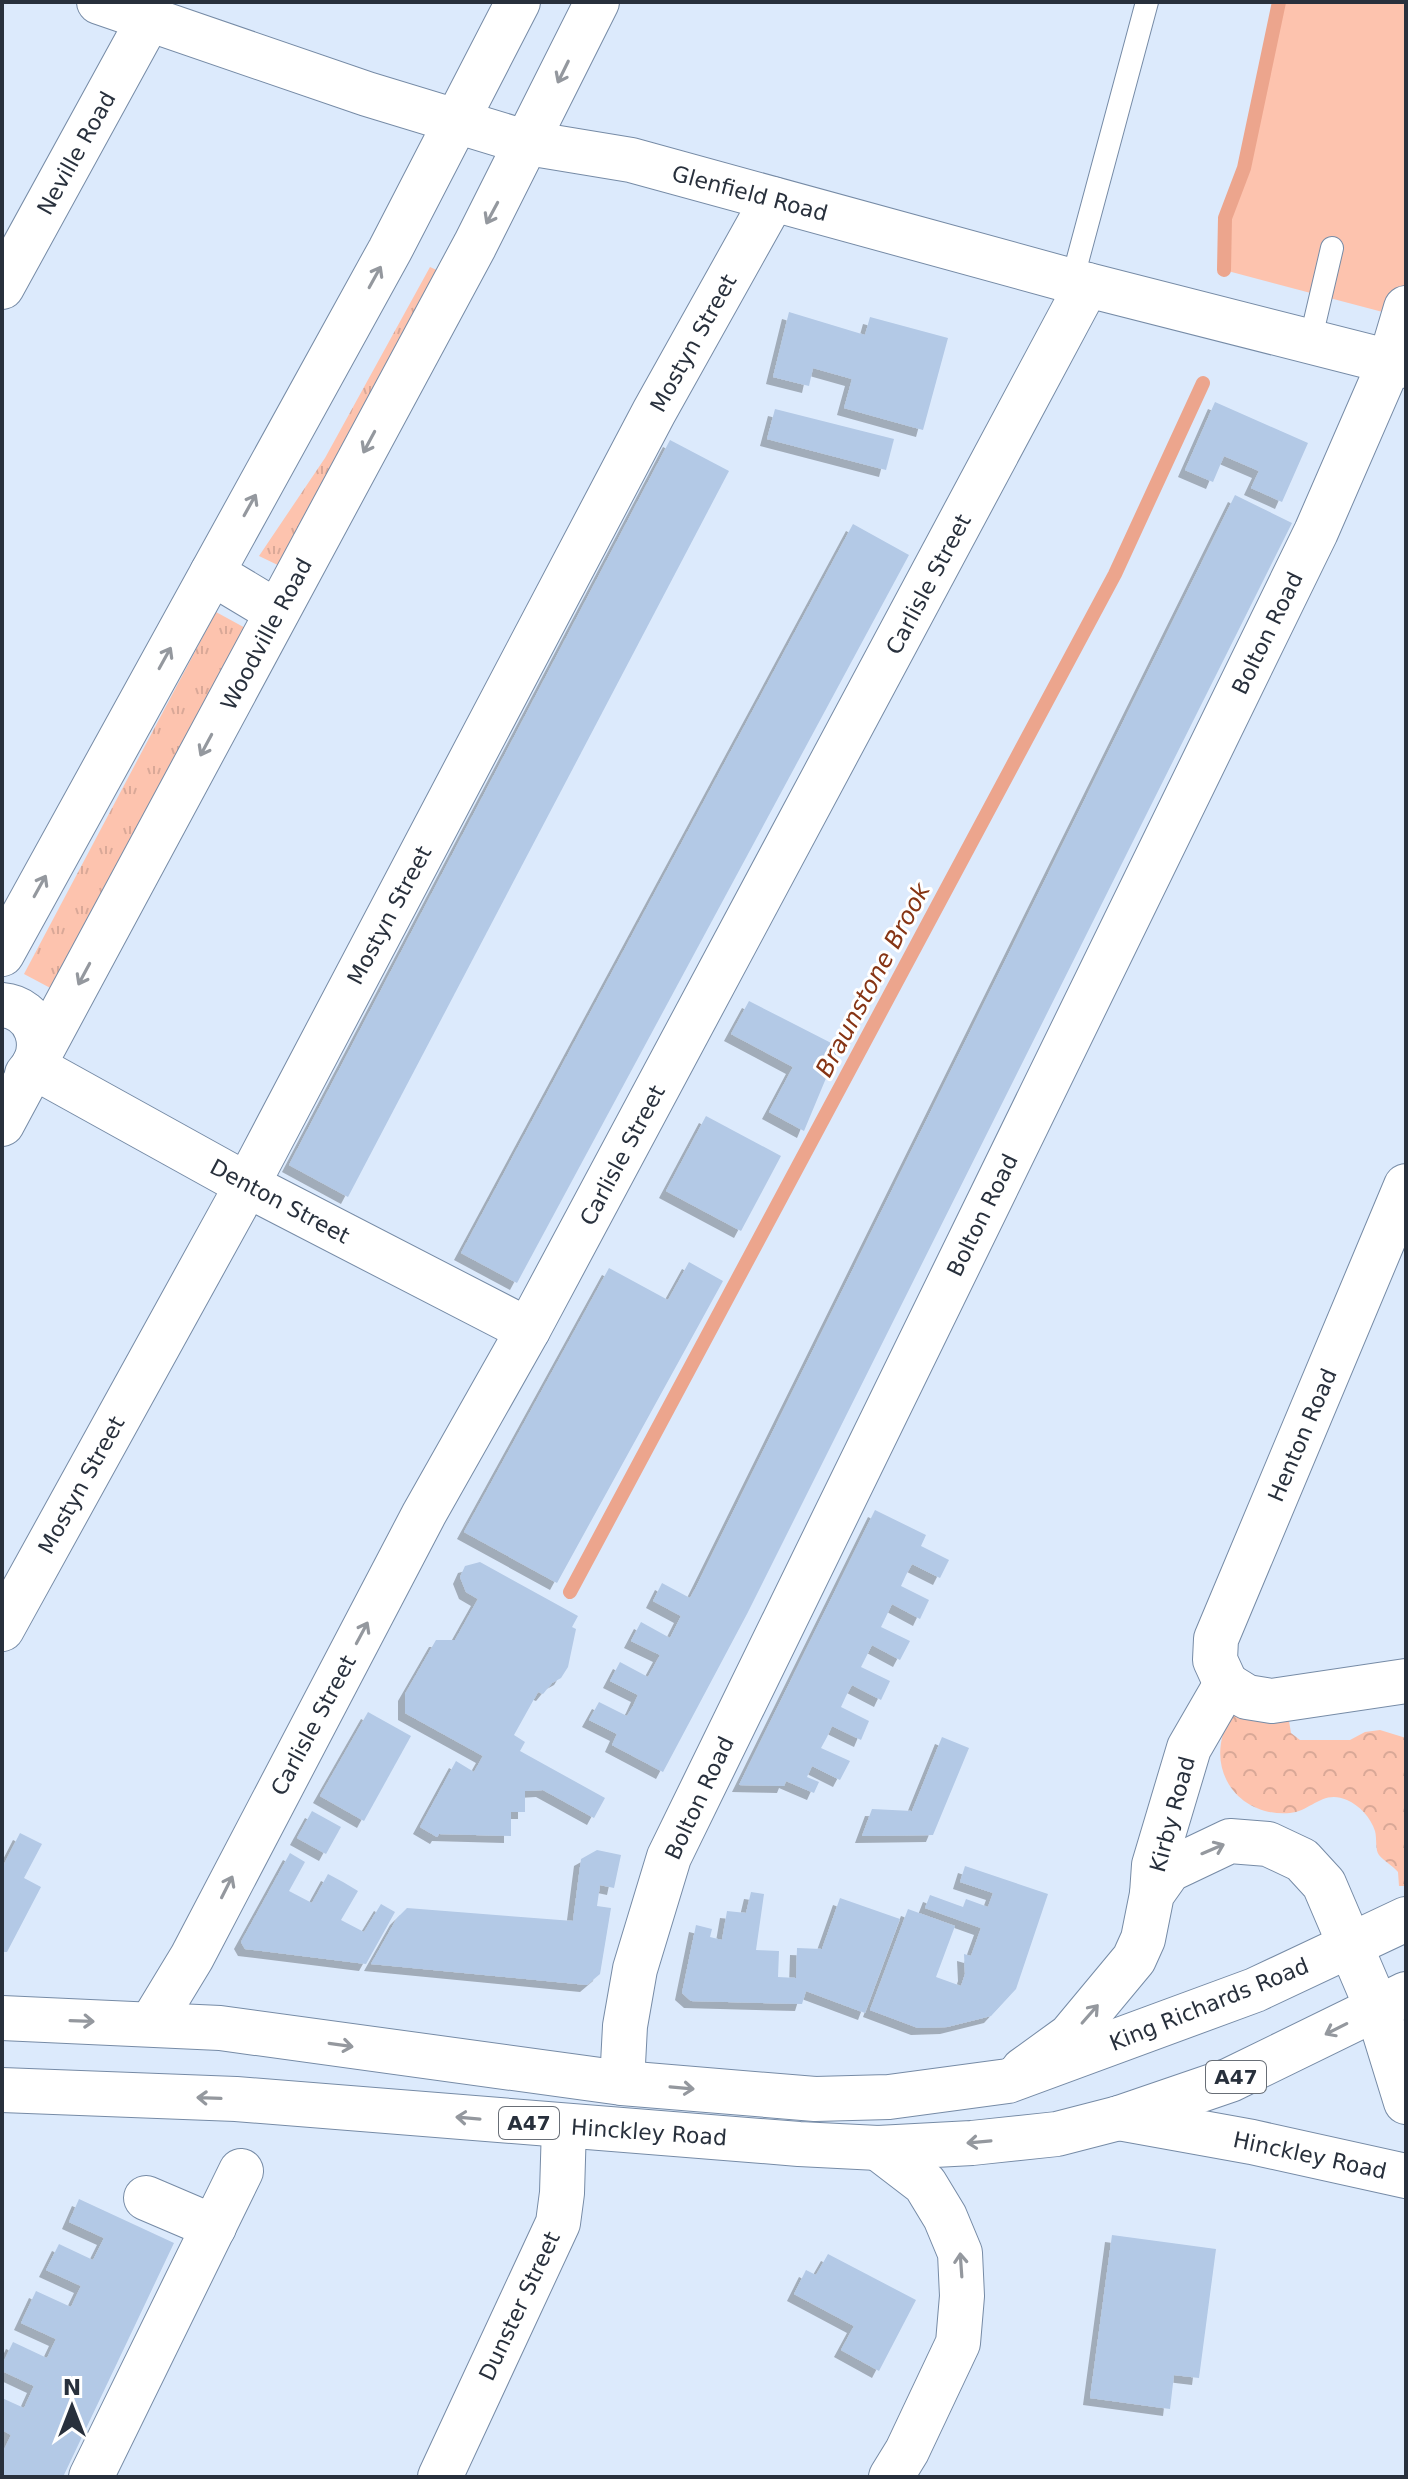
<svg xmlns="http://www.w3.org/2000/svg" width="1408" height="2479" viewBox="0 0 1408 2479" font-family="'DejaVu Sans',sans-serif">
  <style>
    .grass { fill: url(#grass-tufts) }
    .forest { fill: url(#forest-crowns) }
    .park { fill: #fdc3ae }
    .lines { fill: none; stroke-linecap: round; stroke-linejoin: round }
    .stream { stroke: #eca58d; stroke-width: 14 }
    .building { fill: #b3c9e6; filter: url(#shadow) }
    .service-casing { stroke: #768ba6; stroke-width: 24 }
    .minor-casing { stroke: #768ba6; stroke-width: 46 }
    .tertiary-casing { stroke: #768ba6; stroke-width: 46 }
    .primary-casing { stroke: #768ba6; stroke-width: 46 }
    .service { stroke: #fff; stroke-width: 22 }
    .minor { stroke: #fff; stroke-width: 44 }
    .tertiary { stroke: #fff; stroke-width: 44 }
    .primary { stroke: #fff; stroke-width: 44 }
    .oneway { stroke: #94989e }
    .labels { text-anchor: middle; stroke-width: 6; stroke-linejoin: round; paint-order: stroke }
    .shield { fill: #fff; stroke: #686e76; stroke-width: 2 }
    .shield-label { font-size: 20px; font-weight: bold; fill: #28303c }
    .street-label { font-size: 22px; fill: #28303c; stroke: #fff }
    .water-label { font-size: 24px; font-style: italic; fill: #863414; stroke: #fff }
  </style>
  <defs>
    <pattern id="grass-tufts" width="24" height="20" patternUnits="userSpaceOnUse" patternTransform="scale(2)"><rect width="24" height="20" fill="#fdc3ae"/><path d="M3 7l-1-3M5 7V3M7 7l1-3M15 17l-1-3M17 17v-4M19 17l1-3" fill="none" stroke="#d9a897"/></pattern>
    <pattern id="forest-crowns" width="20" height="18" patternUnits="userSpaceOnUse" patternTransform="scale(2)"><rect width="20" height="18" fill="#fdc3ae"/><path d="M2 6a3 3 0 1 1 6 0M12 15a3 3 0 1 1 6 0" fill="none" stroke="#d9a897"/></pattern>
    <filter id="shadow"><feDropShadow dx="-7" dy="7" stdDeviation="0" flood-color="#0004"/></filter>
  </defs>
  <rect width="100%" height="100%" fill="#dceafc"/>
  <g class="grass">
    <polygon points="430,267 443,273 286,569 259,556 325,458"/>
    <polygon points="216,612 249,630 56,991 24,974"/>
  </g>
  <path class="forest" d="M1237,1706L1288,1715L1291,1733L1300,1740H1350L1365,1732L1380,1730L1406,1738V1886H1399L1398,1872C1392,1865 1384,1861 1379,1855C1375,1850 1377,1838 1375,1831C1371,1818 1359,1805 1347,1800C1323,1789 1311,1811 1290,1813C1244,1817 1210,1779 1223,1734C1226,1724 1233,1715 1237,1706Z"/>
  <polygon class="park" points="1279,2 1406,2 1406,280 1394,315 1224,270 1225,218 1244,168"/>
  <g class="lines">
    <g class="stream">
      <polyline points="1224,270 1225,218 1244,168 1279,2"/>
      <polyline points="570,1592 1115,574 1203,383"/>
    </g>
  </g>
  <g class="building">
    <polygon points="789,312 865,335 870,317 948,338 923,430 844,408 852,379 813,368 809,386 773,377"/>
    <polygon points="1215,402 1308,443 1282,502 1251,488 1259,471 1224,456 1213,482 1185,470"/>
    <polygon points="775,409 894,439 886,470 767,439"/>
    <polygon points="670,440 729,471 348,1197 289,1165"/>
    <polygon points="1235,495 1292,523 747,1614 663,1772 612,1745 617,1734 589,1720 599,1702 627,1716 633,1706 638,1695 610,1681 620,1662 648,1677 660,1655 631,1641 641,1622 670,1638 681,1616 653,1601 662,1583 690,1598 696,1587"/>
    <polygon points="853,524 909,555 517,1283 461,1253"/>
    <polygon points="749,1001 839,1047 804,1131 769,1112 793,1067 731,1034"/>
    <polygon points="706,1116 781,1156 741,1231 666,1191"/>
    <polygon points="689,1262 723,1281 557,1583 464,1532 609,1268 668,1300"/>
    <polygon points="875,1510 926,1535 921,1546 949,1560 940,1578 912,1564 906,1575 901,1586 929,1600 920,1619 892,1604 881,1627 910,1641 900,1660 872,1645 861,1667 890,1681 881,1700 852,1685 846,1696 841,1707 869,1721 861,1740 832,1726 827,1737 821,1748 850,1761 840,1780 812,1766 807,1777 819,1782 814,1793 786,1781 784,1786 739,1785"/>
    <polygon points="480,1562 578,1616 572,1627 576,1629 568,1667 561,1678 552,1683 543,1694 538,1692 514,1735 525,1742 520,1751 605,1798 594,1818 543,1790 525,1791 525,1812 511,1812 511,1836 439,1834 437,1837 420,1827 456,1761 474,1772 483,1756 405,1713 405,1694 436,1640 455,1640 478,1599 466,1592 460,1577 465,1566"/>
    <polygon points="368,1712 411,1736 364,1821 320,1796"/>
    <polygon points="942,1737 969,1748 933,1835 862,1836 872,1809 912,1811"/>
    <polygon points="312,1811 341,1827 326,1854 297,1838"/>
    <polygon points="20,1833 42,1844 24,1878 41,1887 7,1952 2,1952 2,1868"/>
    <polygon points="597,1850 621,1855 614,1888 600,1885 597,1906 611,1908 600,1974 587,1985 371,1964 397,1918 407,1908 573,1921 581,1859"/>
    <polygon points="290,1853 305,1862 289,1891 312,1903 328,1874 343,1882 358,1891 341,1920 364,1932 381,1904 395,1912 366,1964 245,1949 241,1942"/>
    <polygon points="965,1866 1048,1894 1016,1989 991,2016 947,2027 918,2028 870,2010 908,1909 955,1926 936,1977 961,1986 965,1974 964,1954 971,1956 981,1928 925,1908 930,1895 963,1907 966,1899 988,1907 993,1893 960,1882"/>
    <polygon points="751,1892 764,1894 756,1950 779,1951 778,1977 796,1978 797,1948 822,1949 840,1898 900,1919 865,2013 806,1991 802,2004 691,2001 682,1993 696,1925 712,1929 710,1937 722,1940 727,1911 746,1913"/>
    <polygon points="79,2199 174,2243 63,2477 2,2477 2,2454 11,2435 2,2430 2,2398 24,2408 34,2386 2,2371 2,2365 13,2342 47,2358 56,2339 21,2323 36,2291 71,2307 81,2286 46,2270 59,2244 93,2260 104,2238 69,2222"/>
    <polygon points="1112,2235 1216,2249 1199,2378 1174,2375 1170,2409 1090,2398"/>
    <polygon points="828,2254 916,2300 879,2371 841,2350 854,2326 794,2294 806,2270 816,2275"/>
  </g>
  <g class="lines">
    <defs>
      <g id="service">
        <polyline points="1072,281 1147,2"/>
        <polyline points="1310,342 1332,248"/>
      </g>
      <g id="minor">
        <polyline points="2,287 149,19"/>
        <path d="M2,1005C38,1008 50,1049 27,1074"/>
        <polyline points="34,1067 247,1185 528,1330"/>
        <polyline points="2,1629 247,1185 654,412 773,199"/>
        <polyline points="1226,1684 1215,1660 1216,1639 1406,1186"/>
        <polyline points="1226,1684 1247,1697 1272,1701 1406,1681"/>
        <polyline points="1152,1894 1154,1865 1189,1748 1226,1684"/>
        <polyline points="152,2023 192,1957 424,1514 528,1330 1087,285"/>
        <polyline points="622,2083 625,2026 635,1969 669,1857 1316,532 1390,362 1406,308"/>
        <polyline points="878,2148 925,2184 945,2217 960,2253 962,2296 958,2343 907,2451 891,2477"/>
        <polyline points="146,2198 214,2227"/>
        <polyline points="91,2477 241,2171"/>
        <polyline points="440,2477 558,2223 562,2193 564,2126"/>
      </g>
      <g id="tertiary">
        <polyline points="99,2 367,94 528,143 631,160 1072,281 1406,366"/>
        <polyline points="212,573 277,612"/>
        <polyline points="2,954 390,250 518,2"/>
        <polyline points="2,1124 475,245 597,2"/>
        <polyline points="1023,2070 1070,2036 1134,1959 1143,1939 1152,1894 1169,1870 1230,1841 1268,1844 1302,1860 1324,1884 1377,2008 1406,2102"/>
        <polyline points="1119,2118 1252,2142 1406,2176"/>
      </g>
      <g id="primary">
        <polyline points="2,2018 220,2028 622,2083 815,2099 889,2097 1008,2081 1255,1990 1406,1919"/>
        <polyline points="2,2090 236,2099 799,2144 878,2148 972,2143 1057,2134 1119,2118 1230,2080 1406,1994"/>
      </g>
    </defs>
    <use href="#service" class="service-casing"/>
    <use href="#minor" class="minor-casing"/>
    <use href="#tertiary" class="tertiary-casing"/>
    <use href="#primary" class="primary-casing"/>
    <use href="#service" class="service"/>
    <use href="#minor" class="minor"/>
    <use href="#tertiary" class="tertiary"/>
    <use href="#primary" class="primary"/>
  </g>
  <defs><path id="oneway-shaft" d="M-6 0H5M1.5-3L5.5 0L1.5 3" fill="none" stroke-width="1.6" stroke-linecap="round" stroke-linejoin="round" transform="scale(2)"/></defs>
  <g class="oneway">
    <use href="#oneway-shaft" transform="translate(563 72) rotate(116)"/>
    <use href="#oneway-shaft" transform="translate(492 213) rotate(118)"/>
    <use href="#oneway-shaft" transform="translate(375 277) rotate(-61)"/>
    <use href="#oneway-shaft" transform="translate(369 442) rotate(118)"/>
    <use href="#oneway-shaft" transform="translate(250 505) rotate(-61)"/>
    <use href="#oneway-shaft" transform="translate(165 658) rotate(-61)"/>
    <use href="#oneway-shaft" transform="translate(206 745) rotate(118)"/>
    <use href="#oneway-shaft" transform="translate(40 886) rotate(-61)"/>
    <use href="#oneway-shaft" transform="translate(84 974) rotate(118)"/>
    <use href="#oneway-shaft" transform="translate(362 1633) rotate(-62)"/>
    <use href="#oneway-shaft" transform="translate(1213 1849) rotate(-23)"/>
    <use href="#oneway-shaft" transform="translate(227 1887) rotate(-63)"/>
    <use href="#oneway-shaft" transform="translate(1090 2014) rotate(-49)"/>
    <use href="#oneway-shaft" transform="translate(82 2021) rotate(2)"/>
    <use href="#oneway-shaft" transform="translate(1336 2029) rotate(153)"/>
    <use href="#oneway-shaft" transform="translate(341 2045) rotate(8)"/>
    <use href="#oneway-shaft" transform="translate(682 2088) rotate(5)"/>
    <use href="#oneway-shaft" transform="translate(209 2098) rotate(-178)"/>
    <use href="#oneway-shaft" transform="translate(468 2118) rotate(-175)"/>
    <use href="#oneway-shaft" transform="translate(979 2142) rotate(175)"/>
    <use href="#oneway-shaft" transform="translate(961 2265) rotate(-94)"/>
  </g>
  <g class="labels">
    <g class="shield">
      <rect x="1206" y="2061" width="60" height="32" rx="6"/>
      <rect x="499" y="2107" width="60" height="32" rx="6"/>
    </g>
    <g class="shield-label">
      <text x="1236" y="2084">A47</text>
      <text x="529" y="2130">A47</text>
    </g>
    <g class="street-label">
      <text transform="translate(76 153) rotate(-61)" y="8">Neville Road</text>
      <text transform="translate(750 193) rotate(15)" y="8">Glenfield Road</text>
      <text transform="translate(693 343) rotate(-61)" y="8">Mostyn Street</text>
      <text transform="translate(928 584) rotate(-62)" y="8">Carlisle Street</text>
      <text transform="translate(1267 633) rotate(-64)" y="8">Bolton Road</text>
      <text transform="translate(266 634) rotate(-62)" y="8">Woodville Road</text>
      <text transform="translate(389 915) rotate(-62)" y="8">Mostyn Street</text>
      <text transform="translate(622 1155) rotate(-62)" y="8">Carlisle Street</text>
      <text transform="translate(280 1201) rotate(28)" y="8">Denton Street</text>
      <text transform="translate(982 1215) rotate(-64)" y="8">Bolton Road</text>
      <text transform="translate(1302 1435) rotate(-67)" y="8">Henton Road</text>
      <text transform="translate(81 1485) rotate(-61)" y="8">Mostyn Street</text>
      <text transform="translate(313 1725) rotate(-62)" y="8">Carlisle Street</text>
      <text transform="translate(699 1798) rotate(-65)" y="8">Bolton Road</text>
      <text transform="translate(1172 1814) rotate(-75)" y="8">Kirby Road</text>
      <text transform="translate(1209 2004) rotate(-22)" y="8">King Richards Road</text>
      <text transform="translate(649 2132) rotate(4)" y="8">Hinckley Road</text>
      <text transform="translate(1310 2155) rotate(12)" y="8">Hinckley Road</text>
      <text transform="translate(519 2306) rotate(-65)" y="8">Dunster Street</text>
    </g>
    <g class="water-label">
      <text transform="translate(873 980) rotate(-62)" y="8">Braunstone Brook</text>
    </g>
  </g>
  <rect width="1408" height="2479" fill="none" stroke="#28303c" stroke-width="8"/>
  <g transform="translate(72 2407)" stroke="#ffffff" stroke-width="6" paint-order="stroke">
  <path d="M0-6L14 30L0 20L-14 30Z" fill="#28303c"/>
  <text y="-12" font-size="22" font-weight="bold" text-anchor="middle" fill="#28303c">N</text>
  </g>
</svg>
